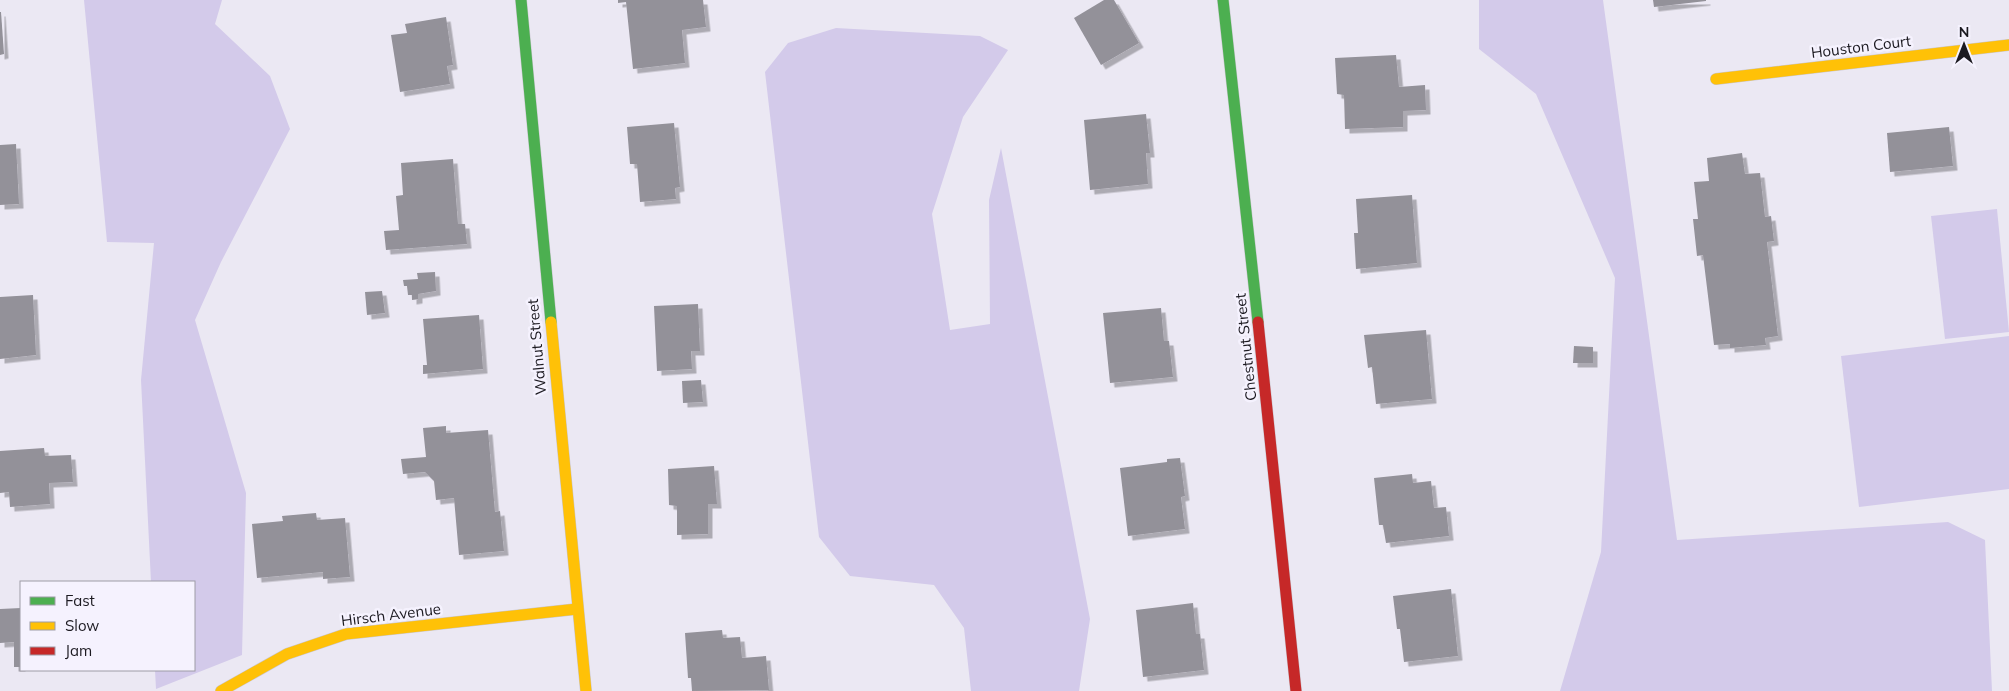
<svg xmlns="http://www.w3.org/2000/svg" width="2009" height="691" viewBox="0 0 2009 691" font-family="Mulish,sans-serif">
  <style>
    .green { fill: #d3caea }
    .building { fill: #939199; filter: url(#shadow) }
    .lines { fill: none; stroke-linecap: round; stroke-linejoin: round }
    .fast-casing { stroke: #c9c6ce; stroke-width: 12 }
    .slow-casing { stroke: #c9c6ce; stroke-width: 12 }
    .jam-casing { stroke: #c9c6ce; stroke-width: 12 }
    .fast { stroke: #4caf50; stroke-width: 11 }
    .slow { stroke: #ffc107; stroke-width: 11 }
    .jam { stroke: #c62828; stroke-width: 11 }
    .labels { text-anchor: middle; stroke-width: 5; stroke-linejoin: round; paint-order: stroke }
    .street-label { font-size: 15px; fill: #1c1a21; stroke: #f5f2fe }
  </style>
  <defs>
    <filter id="shadow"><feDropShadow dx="4.5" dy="4.5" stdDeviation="0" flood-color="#0004"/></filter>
  </defs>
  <rect width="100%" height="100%" fill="#ebe8f3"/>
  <g class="green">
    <polygon points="84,0 222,0 215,24 270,76 290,129 221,262 195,320 246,493 242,655 156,689 155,670 194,670 194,582 151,582 141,380 154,243 107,242"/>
    <polygon points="1479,0 1603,0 1677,540 1948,522 1985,540 1992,691 1560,691 1601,552 1615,278 1536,94 1479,49"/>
    <polygon points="836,28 980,36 1008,50 963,117 932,214 950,330 990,324 989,200 1001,148 1090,619 1079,691 971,691 964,628 934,585 850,576 819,537 765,72 788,43"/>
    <polygon points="1997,209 2009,332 1945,339 1931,216"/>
    <polygon points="2009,336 2009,489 1859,507 1841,356"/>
  </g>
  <g class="building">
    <polygon points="618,0 703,0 706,27 682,30 685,63 633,69 626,2 618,3"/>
    <polygon points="1104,0 1114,0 1139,43 1101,65 1074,18"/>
    <polygon points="1653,0 1706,0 1706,1 1654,7"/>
    <polygon points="0,12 1,12 4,54 0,55"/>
    <polygon points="446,17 453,65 447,66 450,84 400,92 391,35 407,33 405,24"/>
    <polygon points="1396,55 1399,87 1425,85 1426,110 1403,111 1403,127 1345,129 1344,95 1337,94 1335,58"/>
    <polygon points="1146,114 1150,153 1146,153 1148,184 1090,190 1084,120"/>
    <polygon points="674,123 680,187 675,188 676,199 640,202 637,164 630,164 627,127"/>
    <polygon points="1949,127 1953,166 1890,172 1887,133"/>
    <polygon points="16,144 19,204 0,205 0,145"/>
    <polygon points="1742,153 1745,174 1760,173 1765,217 1771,216 1774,241 1767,242 1778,336 1765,338 1766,345 1730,348 1730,344 1714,345 1703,255 1697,256 1693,219 1698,219 1694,182 1709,181 1707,158"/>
    <polygon points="453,159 458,224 465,224 467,244 386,250 384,231 399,230 396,196 403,195 401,163"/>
    <polygon points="1412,195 1417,263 1356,269 1354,233 1358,233 1356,199"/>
    <polygon points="435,272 436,291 418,294 418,299 412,300 412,295 408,295 407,286 404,286 403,280 418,279 417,273"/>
    <polygon points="382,291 385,313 367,315 365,292"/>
    <polygon points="33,295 36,355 0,359 0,297"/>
    <polygon points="698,304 700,351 691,351 692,369 657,371 654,306"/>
    <polygon points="1161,308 1164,341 1169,341 1173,377 1110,383 1103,313"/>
    <polygon points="479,315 483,369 423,374 423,365 427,365 423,319"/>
    <polygon points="1426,330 1432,399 1376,404 1372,367 1368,368 1364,335"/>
    <polygon points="1574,346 1593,347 1593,363 1573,363"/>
    <polygon points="701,380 703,402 683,403 682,381"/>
    <polygon points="446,426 446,433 488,430 495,512 500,511 504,551 459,555 454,498 436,500 434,481 425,472 403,474 401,459 426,457 423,428"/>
    <polygon points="44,448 45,456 71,455 73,482 49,483 50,504 10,507 9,492 0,493 0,451"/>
    <polygon points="1180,458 1185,496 1181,497 1185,529 1128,536 1120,468 1167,462 1167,459"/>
    <polygon points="714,466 717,504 708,504 708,534 677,535 677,506 669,505 668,469"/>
    <polygon points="1412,474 1413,483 1431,481 1434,508 1446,507 1449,536 1386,543 1383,525 1379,525 1374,478"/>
    <polygon points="316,513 317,520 345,518 350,577 323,579 323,572 257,578 252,524 283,521 282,516"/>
    <polygon points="1451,589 1458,656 1404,662 1400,629 1397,629 1393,596"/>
    <polygon points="1193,603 1196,634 1200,634 1204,670 1143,677 1136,610"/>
    <polygon points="21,608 21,667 14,667 14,642 0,643 0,609"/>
    <polygon points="722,630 723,638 740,637 742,658 766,656 769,690 692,691 691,678 688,678 685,633"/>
  </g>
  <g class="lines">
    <defs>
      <g id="fast">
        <polyline points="521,0 551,322"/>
        <polyline points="1223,0 1258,322"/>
      </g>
      <g id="slow">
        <polyline points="1716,79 2009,45"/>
        <polyline points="551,322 586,691"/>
        <polyline points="221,691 287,654 346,634 577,609"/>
      </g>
      <polyline id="jam" points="1258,322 1296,691"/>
    </defs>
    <use href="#fast" class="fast-casing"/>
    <use href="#slow" class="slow-casing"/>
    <use href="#jam" class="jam-casing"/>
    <use href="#fast" class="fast"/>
    <use href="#slow" class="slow"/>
    <use href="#jam" class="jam"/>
  </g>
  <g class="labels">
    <g class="street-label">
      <text transform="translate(1861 47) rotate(-7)" y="5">Houston Court</text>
      <text transform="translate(537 347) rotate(-95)" y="5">Walnut Street</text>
      <text transform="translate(1246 347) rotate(-96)" y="5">Chestnut Street</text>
      <text transform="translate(391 615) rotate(-7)" y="5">Hirsch Avenue</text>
    </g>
  </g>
  <rect x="20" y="581" width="175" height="90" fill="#f5f2fe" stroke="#9e9ca6"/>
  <rect x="30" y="597" width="25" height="8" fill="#4caf50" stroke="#9e9ca6"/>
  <text x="65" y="606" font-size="15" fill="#1c1a21">Fast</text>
  <rect x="30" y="622" width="25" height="8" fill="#ffc107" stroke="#9e9ca6"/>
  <text x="65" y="631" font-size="15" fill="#1c1a21">Slow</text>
  <rect x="30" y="647" width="25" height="8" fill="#c62828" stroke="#9e9ca6"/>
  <text x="65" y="656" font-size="15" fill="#1c1a21">Jam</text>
  <g transform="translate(1964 45)" stroke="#f5f2fe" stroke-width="4" paint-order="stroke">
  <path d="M0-4L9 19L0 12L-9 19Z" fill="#1c1a21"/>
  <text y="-8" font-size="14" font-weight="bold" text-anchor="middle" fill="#1c1a21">N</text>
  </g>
</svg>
